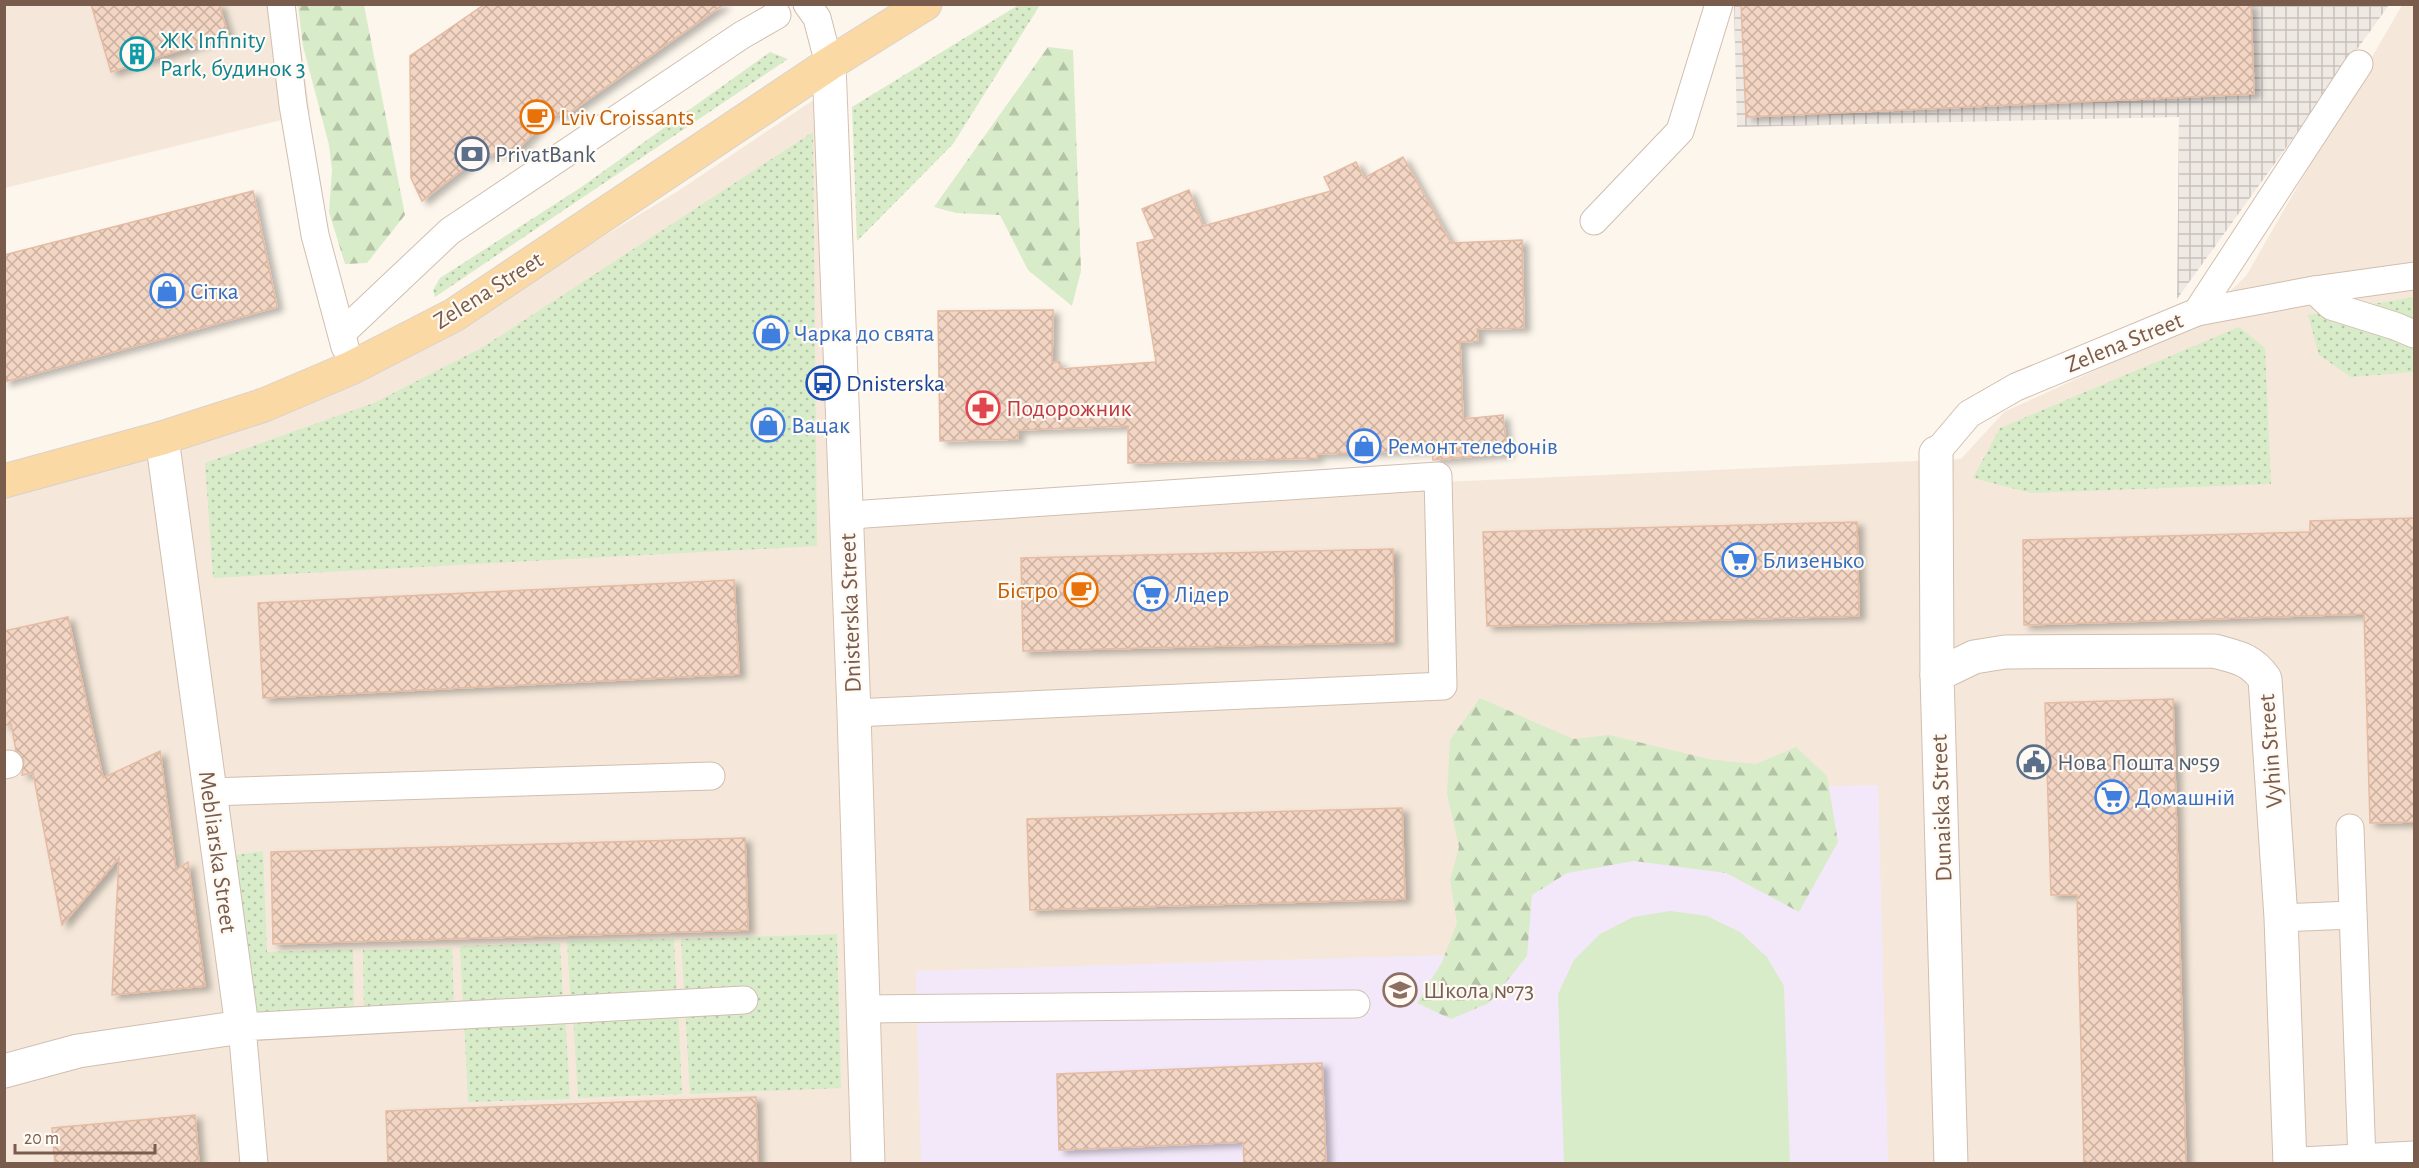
<svg xmlns="http://www.w3.org/2000/svg" width="2419" height="1168" viewBox="0 0 2419 1168" font-family="'Alegreya Sans',sans-serif">
  <style>
    .residential { fill: #f5e8da }
    .industrial { fill: url(#industrial-grid) }
    .education { fill: #f3e8fa }
    .grass { fill: url(#grass-dots) }
    .forest { fill: url(#forest-firs) }
    .garden { fill: #d8ecc9 }
    .building { fill: url(#building-cross-hatch); stroke: #e6bba3; stroke-width: 1.5; filter: url(#shadow) }
    .lines { fill: none; stroke-linecap: round; stroke-linejoin: round }
    .lane-casing { stroke: #d1beb0; stroke-width: 29 }
    .street-casing { stroke: #d1beb0; stroke-width: 35 }
    .secondary-casing { stroke: #d6c0b0; stroke-width: 35 }
    .primary-casing { stroke: #dad1cd; stroke-width: 35 }
    .lane { stroke: #fff; stroke-width: 27 }
    .street { stroke: #fff; stroke-width: 33 }
    .secondary { stroke: #fff; stroke-width: 33 }
    .primary { stroke: #fbd9a5; stroke-width: 33 }
    .labels { text-anchor: middle; stroke-width: 4.5; stroke-linejoin: round; paint-order: stroke }
    .culture-label { font-size: 24px; fill: #0d838f; stroke: #fffaf3; text-anchor: start }
    .food-label { font-size: 24px; fill: #c56008; stroke: #fffaf3; text-anchor: start }
    .service-label { font-size: 24px; fill: #4e5e75; stroke: #fffaf3; text-anchor: start }
    .street-label { font-size: 24px; fill: #7a5c4d; stroke: #fffaf3 }
    .shop-label { font-size: 24px; fill: #366cbe; stroke: #fffaf3; text-anchor: start }
    .transit-label { font-size: 24px; fill: #164399; stroke: #fffaf3; text-anchor: start }
    .health-label { font-size: 24px; fill: #be3a42; stroke: #fffaf3; text-anchor: start }
    .education-label { font-size: 24px; fill: #785e54; stroke: #fffaf3; text-anchor: start }
  </style>
  <defs>
    <pattern id="industrial-grid" width="8" height="8" patternUnits="userSpaceOnUse" patternTransform="scale(1.5)"><rect width="8" height="8" fill="#efe9e4"/><path d="M0 4h8M4 0v8" fill="none" stroke="#c7c0bb"/></pattern>
    <pattern id="grass-dots" width="8" height="8" patternUnits="userSpaceOnUse" patternTransform="scale(1.5)"><rect width="8" height="8" fill="#d8ecc9"/><path d="M2 2h.1M6 6h.1" fill="none" stroke="#b4c2a5" stroke-width="1.8" stroke-linecap="round"/></pattern>
    <pattern id="forest-firs" width="22" height="20" patternUnits="userSpaceOnUse" patternTransform="scale(1.5)"><rect width="22" height="20" fill="#d8ecc9"/><path d="M5 1l3.5 6h-7zM16 11l3.5 6h-7z" fill="#b4c2a5"/></pattern>
    <pattern id="building-cross-hatch" width="8" height="8" patternUnits="userSpaceOnUse" patternTransform="scale(1.5)"><rect width="8" height="8" fill="#f3d5c3"/><path d="M0 0l8 8M0 8l8-8" fill="none" stroke="#cab0a1"/></pattern>
    <filter id="shadow"><feDropShadow dx="6" dy="4" stdDeviation="3" flood-color="#0004"/></filter>
  </defs>
  <rect width="100%" height="100%" fill="#fdf6ec"/>
  <g class="residential">
    <polygon points="4,5 295,5 310,113 5,188"/>
    <polygon points="2402,5 2414,5 2414,1163 882,1163 856,508 1961,459 2004,412 2196,324 2246,276"/>
    <polygon points="821,95 860,1163 5,1164 5,496 152,457 383,371 678,191"/>
  </g>
  <polygon class="industrial" points="1734,5 2389,5 2177,299 2179,117 1737,127"/>
  <polygon class="education" points="1878,785 1888,1163 921,1163 916,971 1478,954 1474,796"/>
  <g class="grass">
    <polygon points="1020,4 1040,5 953,144 857,241 852,107"/>
    <polygon points="770,52 788,59 435,297 433,290 440,278 580,188"/>
    <polygon points="813,132 817,546 213,578 205,463 374,403 483,347"/>
    <polygon points="2414,297 2414,372 2351,377 2319,355 2308,315"/>
    <polygon points="2239,327 2265,348 2271,484 2031,493 1973,478 2000,428"/>
    <polygon points="263,851 267,952 353,949 354,1015 244,1023 221,857"/>
    <polygon points="837,934 841,1088 690,1094 681,939"/>
    <polygon points="674,939 677,999 571,1005 567,941"/>
    <polygon points="560,943 563,1005 463,1010 460,946"/>
    <polygon points="452,948 454,1009 364,1015 363,950"/>
    <polygon points="678,1007 682,1094 578,1098 573,1014"/>
    <polygon points="565,1014 570,1099 468,1102 464,1020"/>
  </g>
  <g class="forest">
    <polygon points="298,5 364,5 405,215 367,263 345,264 329,212 332,170 329,145 303,46"/>
    <polygon points="1048,47 1073,50 1081,271 1072,306 1028,270 1000,215 956,213 934,207"/>
    <polygon points="1480,698 1573,739 1609,735 1713,760 1756,764 1796,747 1827,776 1838,842 1799,912 1726,873 1634,861 1567,873 1532,895 1527,956 1489,1003 1451,1019 1417,1003 1442,962 1457,923 1450,880 1459,847 1447,794 1450,740"/>
  </g>
  <polygon class="garden" points="1670,911 1707,916 1740,932 1767,957 1784,986 1790,1163 1564,1163 1558,994 1574,960 1600,934 1633,917"/>
  <g class="building">
    <polygon points="91,4 219,4 228,35 111,72"/>
    <polygon points="485,4 724,4 566,115 551,115 519,148 477,158 422,201 411,178 410,56"/>
    <polygon points="1741,4 2251,4 2254,94 1746,117"/>
    <polygon points="1403,157 1451,243 1522,240 1524,328 1477,329 1478,341 1460,342 1463,419 1503,415 1507,453 1433,460 1432,450 1317,454 1317,458 1128,463 1128,426 1018,430 1018,439 940,441 938,311 1053,310 1052,362 1060,362 1060,369 1156,362 1137,243 1155,239 1142,209 1189,190 1203,226 1331,191 1324,177 1356,162 1364,178"/>
    <polygon points="253,191 277,307 4,382 4,255"/>
    <polygon points="2415,518 2415,822 2370,823 2364,614 2024,625 2023,540 2310,532 2310,521"/>
    <polygon points="1857,522 1859,616 1487,626 1483,532"/>
    <polygon points="1393,549 1394,642 1023,651 1021,558"/>
    <polygon points="734,580 739,674 263,698 258,603"/>
    <polygon points="68,617 103,778 160,751 176,870 188,862 205,986 112,995 119,858 62,925 33,773 22,775 24,760 16,751 11,724 4,726 4,631"/>
    <polygon points="2173,699 2186,1164 2084,1164 2077,895 2051,895 2045,703"/>
    <polygon points="1402,808 1405,899 1030,910 1027,819"/>
    <polygon points="745,838 748,930 273,944 271,852"/>
    <polygon points="1322,1063 1326,1164 1244,1164 1243,1142 1059,1150 1057,1074"/>
    <polygon points="756,1097 758,1164 388,1164 386,1111"/>
    <polygon points="195,1115 199,1164 55,1164 52,1128"/>
  </g>
  <g class="lines">
    <defs>
      <g id="lane">
        <polyline points="281,4 293,105 315,235 345,347"/>
        <polyline points="807,4 817,18 829,64"/>
        <polyline points="1594,221 1680,131 1719,4"/>
        <polyline points="2314,290 2414,276"/>
        <polyline points="2197,312 2359,64"/>
        <polyline points="342,333 450,231 742,35 777,15"/>
        <polyline points="1936,453 1969,414 2016,387 2197,312 2314,290 2331,306 2395,326 2414,334"/>
        <polyline points="847,517 865,514 1438,476 1443,686 854,713"/>
        <polyline points="4,765 9,764"/>
        <polyline points="209,792 711,776"/>
        <polyline points="2350,828 2362,1161"/>
        <polyline points="2281,918 2352,915"/>
        <polyline points="863,1009 1356,1004"/>
        <polyline points="254,1164 242,1027 744,1000"/>
      </g>
      <g id="street">
        <polyline points="1936,453 1937,675 1951,1164"/>
        <path d="M1937,675L1974,657L2005,652L2214,651C2237,657 2251,659 2265,679L2281,918L2290,1164"/>
        <polyline points="4,1071 78,1051 242,1027 162,438"/>
        <polyline points="2302,1164 2414,1158"/>
      </g>
      <polyline id="secondary" points="829,64 854,713 868,1164"/>
      <polyline id="primary" points="4,481 162,438 264,405 351,368 454,315 829,64 925,4"/>
    </defs>
    <use href="#lane" class="lane-casing"/>
    <use href="#street" class="street-casing"/>
    <use href="#secondary" class="secondary-casing"/>
    <use href="#primary" class="primary-casing"/>
    <use href="#lane" class="lane"/>
    <use href="#street" class="street"/>
    <use href="#secondary" class="secondary"/>
    <use href="#primary" class="primary"/>
  </g>
  <defs>
    <symbol id="building-ring" viewBox="-11 -11 22 22"><circle r="9.5" fill="#fffaf3" stroke="#0f9aa8" stroke-width="1.5"/><path d="M-4-6H4V6H1V3H-1V6H-4ZM-2.5-4.3h1.7v1.8h-1.7ZM.8-4.3h1.7v1.8H.8ZM-2.5-1h1.7V.8h-1.7ZM.8-1h1.7V.8H.8Z" fill="#0f9aa8"/></symbol>
    <symbol id="cafe-ring" viewBox="-11 -11 22 22"><circle r="9.5" fill="#fffaf3" stroke="#e8710a" stroke-width="1.5"/><path d="M-5.5-4.5H6V0H3Q3 3.5 0 3.5H-2.5Q-5.5 3.5-5.5 0ZM3-3.2v2h1.7v-2ZM-6 4.5H4V6H-6Z" fill="#e8710a"/></symbol>
    <symbol id="bank-ring" viewBox="-11 -11 22 22"><circle r="9.5" fill="#fffaf3" stroke="#5c6f8a" stroke-width="1.5"/><path d="M-6-4H6V4H-6ZM0-2.3a2.3 2.3 0 1 0 0 4.6a2.3 2.3 0 1 0 0-4.6Z" fill="#5c6f8a"/></symbol>
    <symbol id="shop-ring" viewBox="-11 -11 22 22"><circle r="9.5" fill="#fffaf3" stroke="#3f7fe0" stroke-width="1.5"/><path d="M-5-2.5h2.3a2.7 3.5 0 0 1 5.4 0H5L5.5 6h-11ZM-1.5-2.5h3a1.5 2.3 0 0 0-3 0Z" fill="#3f7fe0"/></symbol>
    <symbol id="bus-ring" viewBox="-11 -11 22 22"><circle r="9.5" fill="#fffaf3" stroke="#1a4fb4" stroke-width="1.5"/><path d="M-5-6H5V4H4V6H2V4H-2V6H-4V4H-5ZM-3.5-4V0h7V-4ZM-3.5 1.2v1.5H-2V1.2ZM2 1.2v1.5H3.5V1.2Z" fill="#1a4fb4"/></symbol>
    <symbol id="pharmacy-ring" viewBox="-11 -11 22 22"><circle r="9.5" fill="#fffaf3" stroke="#e0444e" stroke-width="1.5"/><path d="M-2-6h4v4h4v4h-4v4h-4v-4h-4v-4h4Z" fill="#e0444e"/></symbol>
    <symbol id="supermarket-ring" viewBox="-11 -11 22 22"><circle r="9.5" fill="#fffaf3" stroke="#3f7fe0" stroke-width="1.5"/><path d="M-6-5.5h2.5l.6 2H6L4.5 2H-2.5L-4.4-4H-6ZM-1.5 3.2a1.3 1.3 0 1 0 .1 0ZM3 3.2a1.3 1.3 0 1 0 .1 0Z" fill="#3f7fe0"/></symbol>
    <symbol id="civic-ring" viewBox="-11 -11 22 22"><circle r="9.5" fill="#fffaf3" stroke="#5c6f8a" stroke-width="1.5"/><path d="M-.6-6.5H3V-4.5H.6V-3L4-1V1h2V6H-6V1h2V-1L-.6-3ZM-1.2 2.5V6h2.4V2.5Z" fill="#5c6f8a"/></symbol>
    <symbol id="school-ring" viewBox="-11 -11 22 22"><circle r="9.5" fill="#fffaf3" stroke="#8d6e63" stroke-width="1.5"/><path d="M0-5L7-2L0 1L-7-2ZM-4 1L0 2.5L4 1V4Q0 6-4 4Z" fill="#8d6e63"/></symbol>
  </defs>
  <g fill-rule="evenodd">
    <use href="#building-ring" x="118" y="35" width="38" height="38"/>
    <use href="#cafe-ring" x="518" y="98" width="38" height="38"/>
    <use href="#bank-ring" x="453" y="135" width="38" height="38"/>
    <use href="#shop-ring" x="148" y="272" width="38" height="38"/>
    <use href="#shop-ring" x="752" y="314" width="38" height="38"/>
    <use href="#bus-ring" x="804" y="364" width="38" height="38"/>
    <use href="#pharmacy-ring" x="964" y="389" width="38" height="38"/>
    <use href="#shop-ring" x="749" y="406" width="38" height="38"/>
    <use href="#shop-ring" x="1345" y="427" width="38" height="38"/>
    <use href="#supermarket-ring" x="1720" y="541" width="38" height="38"/>
    <use href="#cafe-ring" x="1062" y="571" width="38" height="38"/>
    <use href="#supermarket-ring" x="1132" y="575" width="38" height="38"/>
    <use href="#civic-ring" x="2015" y="743" width="38" height="38"/>
    <use href="#supermarket-ring" x="2093" y="778" width="38" height="38"/>
    <use href="#school-ring" x="1381" y="971" width="38" height="38"/>
  </g>
  <g class="labels">
    <g class="culture-label">
      <text x="160" y="48">ЖК Infinity<tspan x="160" dy="28">Park, будинок 3</tspan></text>
    </g>
    <g class="food-label">
      <text x="560" y="125">Lviv Croissants</text>
      <text x="1058" y="598" text-anchor="end">Бістро</text>
    </g>
    <g class="service-label">
      <text x="495" y="162">PrivatBank</text>
      <text x="2057" y="770">Нова Пошта №59</text>
    </g>
    <g class="street-label">
      <text transform="translate(488 290) rotate(-32)" y="8">Zelena Street</text>
      <text transform="translate(2124 342) rotate(-22)" y="8">Zelena Street</text>
      <text transform="translate(850 613) rotate(-92)" y="8">Dnisterska Street</text>
      <text transform="translate(2270 751) rotate(-94)" y="8">Vyhin Street</text>
      <text transform="translate(1941 808) rotate(-92)" y="8">Dunaiska Street</text>
      <text transform="translate(218 852) rotate(82)" y="8">Mebliarska Street</text>
    </g>
    <g class="shop-label">
      <text x="190" y="299">Сітка</text>
      <text x="794" y="341">Чарка до свята</text>
      <text x="791" y="433">Вацак</text>
      <text x="1387" y="454">Ремонт телефонів</text>
      <text x="1762" y="568">Близенько</text>
      <text x="1174" y="602">Лідер</text>
      <text x="2135" y="805">Домашній</text>
    </g>
    <g class="transit-label">
      <text x="846" y="391">Dnisterska</text>
    </g>
    <g class="health-label">
      <text x="1006" y="416">Подорожник</text>
    </g>
    <g class="education-label">
      <text x="1423" y="998">Школа №73</text>
    </g>
  </g>
  <rect width="2419" height="1168" fill="none" stroke="#7a5c4d" stroke-width="12"/>
  <path d="M15 1144v9h140v-9" fill="none" stroke="#7a5c4d" stroke-width="3"/>
  <text x="24" y="1144" font-size="18" fill="#7a5c4d" stroke="#fffaf3" stroke-width="4.5" paint-order="stroke">20 m</text>
</svg>
